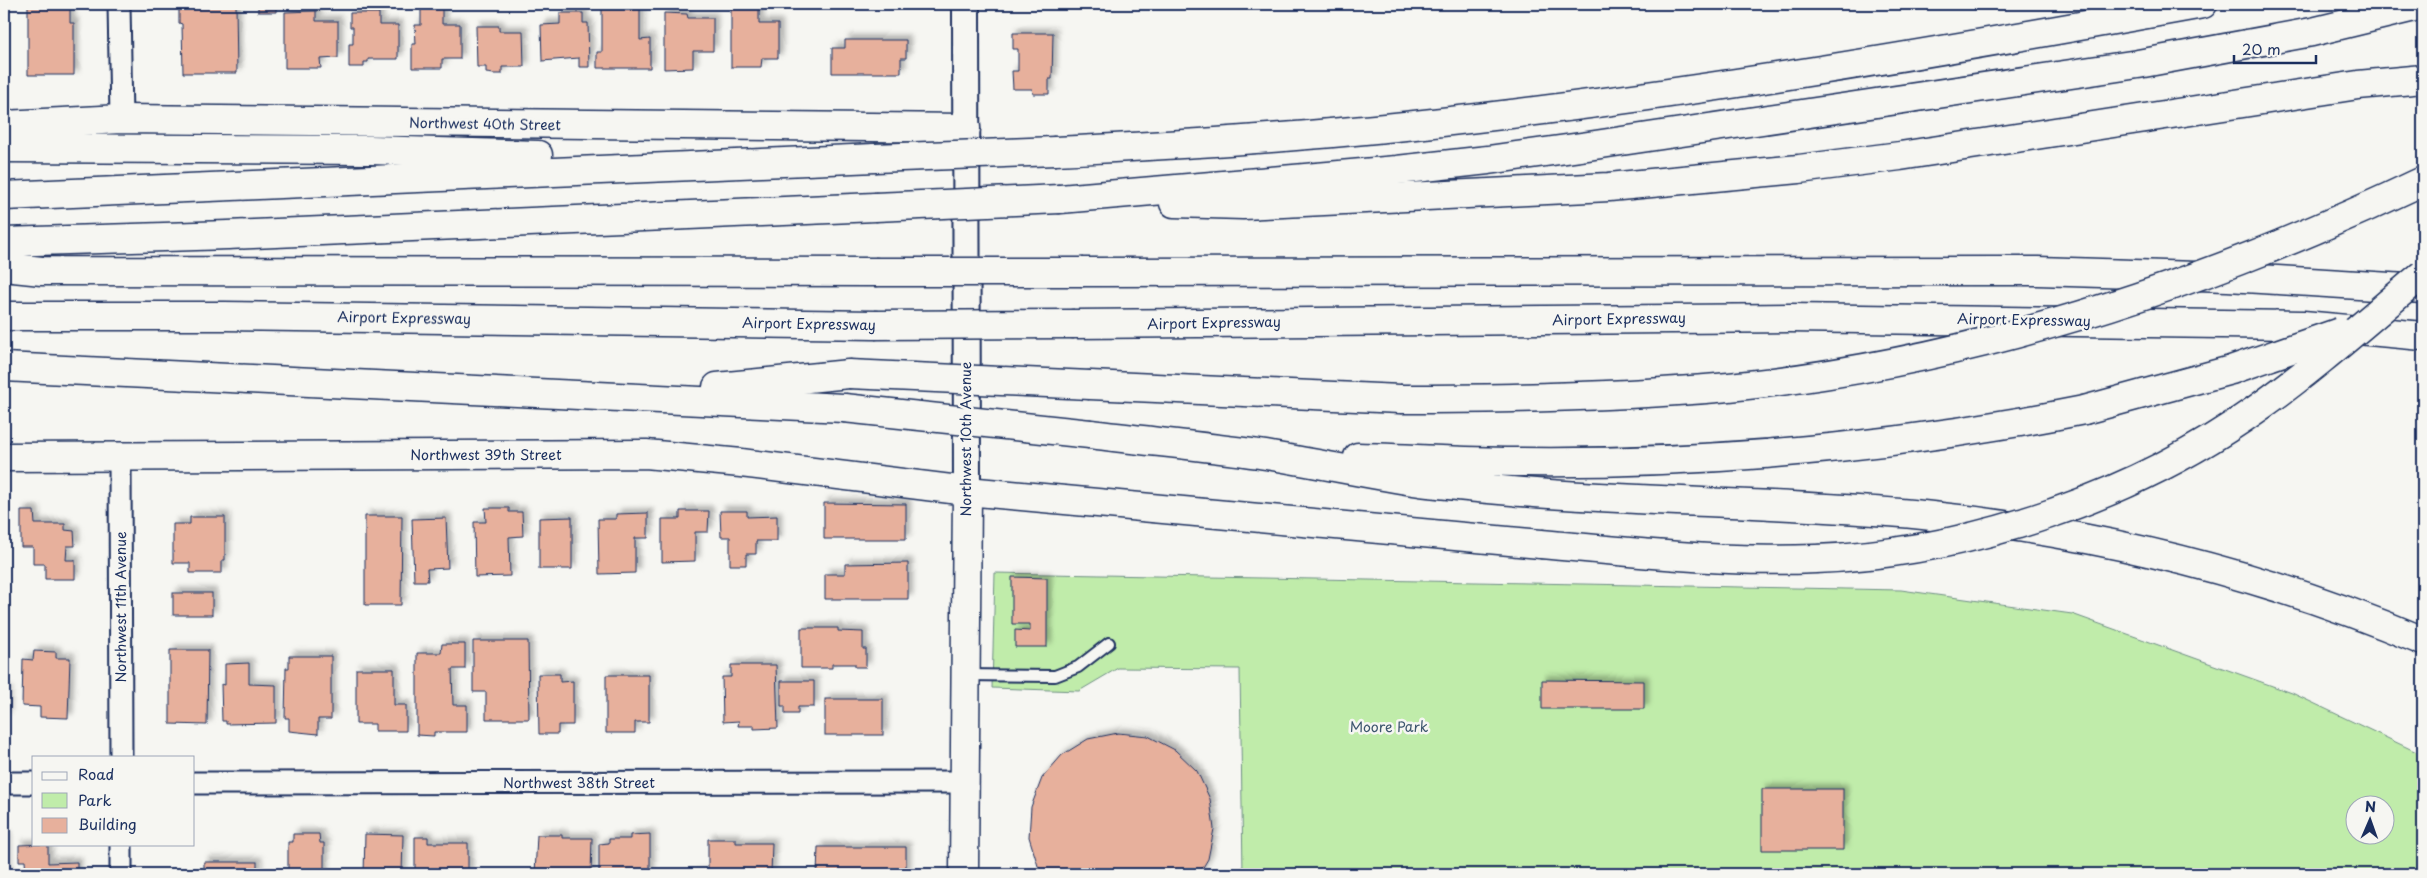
<svg xmlns="http://www.w3.org/2000/svg" width="2427" height="878" viewBox="0 0 2427 878" font-family="'Playpen Sans',sans-serif">
  <style>
    .green { fill: #c0ecaa; stroke: #6e8e84; fill-rule: evenodd }
    .building { fill: #e7b09c; stroke: #1b2f5e; filter: url(#shadow) }
    .lines { fill: none; stroke-linecap: round; stroke-linejoin: round }
    .service-casing { stroke: #1b2f5e; stroke-width: 14 }
    .minor-casing { stroke: #1b2f5e; stroke-width: 25 }
    .tertiary-casing { stroke: #1b2f5e; stroke-width: 30 }
    .secondary-casing { stroke: #1b2f5e; stroke-width: 31 }
    .primary-casing { stroke: #1b2f5e; stroke-width: 31 }
    .motorway-casing { stroke: #1b2f5e; stroke-width: 31 }
    .service { stroke: #f6f6f2; stroke-width: 10 }
    .minor { stroke: #f6f6f2; stroke-width: 21 }
    .tertiary { stroke: #f6f6f2; stroke-width: 26 }
    .secondary { stroke: #f6f6f2; stroke-width: 28 }
    .primary { stroke: #f6f6f2; stroke-width: 28 }
    .motorway { stroke: #f6f6f2; stroke-width: 28 }
    .motorway-bridge-casing { stroke: #1b2f5e; stroke-width: 31; stroke-linecap: butt }
    .motorway-bridge { stroke: #f6f6f2; stroke-width: 28 }
    .labels { text-anchor: middle; stroke-width: 5; stroke-linejoin: round; paint-order: stroke }
    .street-label { font-size: 14px; fill: #1b2f5e; stroke: #f6f6f2 }
    .park-label { font-size: 14px; fill: #3c556d; stroke: #f6f6f2 }
  </style>
  <defs>
    <filter id="shadow"><feDropShadow dx="4.5" dy="-4.5" stdDeviation="2.5" flood-color="#0004"/></filter>
  </defs>
  <rect width="100%" height="100%" fill="#f6f6f2"/>
  <filter id="ink" filterUnits="userSpaceOnUse"><feTurbulence type="fractalNoise" baseFrequency=".02" numOctaves="2"/><feDisplacementMap in="SourceGraphic" scale="10" xChannelSelector="R" yChannelSelector="G"/><feConvolveMatrix kernelMatrix="1 2 1 2 8 2 1 2 1" color-interpolation-filters="sRGB"/></filter>
  <g filter="url(#ink)">
    <path class="green" d="M995,573L1901,590L2072,614L2292,693L2423,755V874H1243L1240,669L1118,668L1079,691L992,688ZM2354,806H2384V836H2354Z"/>
    <g class="building">
      <polygon points="28,4 70,5 70,23 74,23 74,75 28,75"/>
      <rect x="258" y="4" width="18" height="8"/>
      <polygon points="421,4 442,4 442,24 460,24 460,59 442,59 442,68 412,68 412,44 416,44 415,25 421,25"/>
      <polygon points="236,5 237,73 183,73 182,24 179,23 179,6"/>
      <polygon points="731,5 759,6 759,24 778,24 778,58 762,58 761,67 731,67"/>
      <polygon points="602,9 640,9 640,40 650,39 650,68 597,68 597,52 602,52"/>
      <polygon points="316,11 316,21 338,21 338,58 320,59 321,68 285,68 285,12"/>
      <polygon points="350,13 379,13 379,25 398,25 398,59 368,59 368,62 364,62 364,67 349,67 349,44 353,44 353,27 350,27"/>
      <polygon points="560,13 583,13 583,23 588,23 589,67 579,67 579,58 542,61 541,25 560,24"/>
      <polygon points="664,13 687,14 688,18 713,18 713,51 693,51 693,68 664,69"/>
      <polygon points="476,26 499,26 499,31 523,31 524,67 502,67 502,74 494,74 486,73 486,67 477,67"/>
      <polygon points="1013,33 1053,33 1052,79 1049,79 1049,94 1033,94 1032,89 1013,89 1012,71 1018,71 1018,49 1013,49"/>
      <polygon points="845,40 906,40 906,58 901,58 901,73 832,73 832,48 845,48"/>
      <polygon points="824,503 906,504 906,539 824,539"/>
      <polygon points="485,508 509,508 509,512 522,512 523,536 509,537 510,576 475,577 474,522 486,522"/>
      <polygon points="21,511 34,511 35,524 65,524 65,530 74,531 75,546 67,546 66,560 75,560 75,579 45,579 45,564 33,564 33,547 21,547"/>
      <polygon points="680,511 709,511 708,532 695,532 695,561 662,562 662,519 680,519"/>
      <polygon points="720,511 747,511 747,517 777,516 777,541 756,541 756,554 746,554 746,565 730,565 730,537 721,537"/>
      <polygon points="648,513 648,538 635,538 635,573 599,574 598,519 616,519 616,514"/>
      <polygon points="365,516 402,516 401,605 365,605"/>
      <polygon points="190,517 225,517 225,560 222,560 222,573 190,573 190,563 173,563 173,524 190,524"/>
      <polygon points="572,517 572,569 539,569 539,518"/>
      <polygon points="446,518 448,568 427,569 428,581 414,581 412,519"/>
      <polygon points="908,563 908,599 825,599 825,574 845,574 845,564"/>
      <polygon points="1012,577 1047,578 1047,647 1015,647 1015,630 1030,631 1030,624 1012,624"/>
      <rect x="173" y="593" width="39" height="22"/>
      <polygon points="801,628 838,628 838,631 863,632 863,649 866,649 866,667 855,667 855,664 832,664 832,668 801,668"/>
      <polygon points="473,641 528,641 529,719 486,719 486,692 473,692"/>
      <polygon points="442,644 465,644 465,669 452,669 453,705 467,705 467,732 434,732 434,736 417,735 417,653 441,653"/>
      <polygon points="170,650 208,650 207,725 170,724"/>
      <polygon points="34,651 56,652 56,658 70,658 68,718 40,717 40,707 22,706 23,659 33,660"/>
      <polygon points="289,656 331,656 331,719 318,719 318,734 289,731 289,718 285,718 286,668 289,668"/>
      <polygon points="249,663 249,684 276,685 276,723 226,724 226,721 222,721 221,684 225,685 225,664"/>
      <polygon points="731,665 776,665 778,728 754,729 754,726 738,726 739,721 723,722 722,677 731,677"/>
      <polygon points="356,669 394,669 394,705 406,705 406,731 375,731 375,724 356,724"/>
      <polygon points="538,674 560,674 560,682 573,681 573,725 558,725 558,734 539,734"/>
      <polygon points="606,675 649,675 649,722 635,722 635,733 606,733"/>
      <polygon points="1542,680 1644,681 1644,709 1542,709"/>
      <polygon points="781,681 814,681 814,707 798,707 798,714 785,714 785,706 781,706"/>
      <polygon points="4,691 7,691 6,717 4,717"/>
      <rect x="825" y="699" width="58" height="36"/>
      <polygon points="1118,733 1148,736 1175,750 1197,771 1210,799 1214,829 1208,859 1199,874 1044,874 1038,866 1029,837 1031,807 1042,778 1062,755 1088,739"/>
      <rect x="1762" y="789" width="81" height="61"/>
      <polygon points="293,834 319,834 320,843 324,843 324,874 288,874 288,842 293,842"/>
      <polygon points="365,834 403,835 402,874 364,874"/>
      <polygon points="650,834 650,874 599,874 599,844 609,843 609,839 630,839 630,835"/>
      <polygon points="4,835 6,835 7,874 4,874"/>
      <polygon points="537,835 562,835 562,838 592,838 591,874 535,874"/>
      <polygon points="415,837 428,837 428,843 468,843 468,874 415,874"/>
      <polygon points="708,839 736,839 736,843 772,843 771,874 692,874 708,873"/>
      <polygon points="48,844 48,863 77,862 77,874 26,874 25,861 19,861 19,845"/>
      <polygon points="818,847 906,847 906,874 817,874"/>
      <rect x="204" y="862" width="53" height="12"/>
    </g>
    <g class="lines">
      <defs>
        <polyline id="service" points="966,675 1055,676 1078,667 1109,643"/>
        <g id="minor">
          <polyline points="119,4 121,119"/>
          <polyline points="120,457 121,757"/>
          <polyline points="4,783 34,783"/>
          <polyline points="194,783 964,782"/>
          <polyline points="121,874 121,844"/>
        </g>
        <polyline id="tertiary" points="966,4 967,491"/>
        <polyline id="secondary" points="4,125 121,119 966,128"/>
        <polyline id="primary" points="4,457 646,454 741,463 967,491 964,874"/>
        <g id="motorway">
          <polyline points="4,148 370,150 538,155"/>
          <path d="M1055,151C1181,145 1307,137 1433,123C1691,95 1948,50 2203,4"/>
          <polyline points="4,196 875,158"/>
          <polyline points="1060,199 1397,170 1488,160 1588,146 2138,64 2312,32 2423,5"/>
          <polyline points="1174,203 1243,205 1609,187 1799,169 1900,156 2358,85 2423,79"/>
          <polyline points="4,242 228,235 875,207"/>
          <polyline points="4,267 42,271 875,272"/>
          <polyline points="1084,272 2038,271 2228,277 2423,289"/>
          <polyline points="4,316 224,316 875,325"/>
          <polyline points="1074,324 1790,318 2303,325 2423,336"/>
          <polyline points="4,367 844,408"/>
          <polyline points="1090,385 1400,399"/>
          <polyline points="717,387 849,374"/>
          <path d="M1090,434C1146,441 1203,446 1259,454C1313,462 1366,474 1420,482C1454,486 1488,489 1522,492C1655,503 1790,502 1923,515C2095,532 2264,574 2423,641"/>
          <path d="M1358,457C1412,458 1467,462 1521,462C1710,464 1898,447 2084,410"/>
          <polyline points="967,491 1541,544"/>
        </g>
      </defs>
      <use href="#service" class="service-casing"/>
      <use href="#minor" class="minor-casing"/>
      <use href="#tertiary" class="tertiary-casing"/>
      <use href="#secondary" class="secondary-casing"/>
      <use href="#primary" class="primary-casing"/>
      <use href="#motorway" class="motorway-casing"/>
      <use href="#service" class="service"/>
      <use href="#minor" class="minor"/>
      <use href="#tertiary" class="tertiary"/>
      <use href="#secondary" class="secondary"/>
      <use href="#primary" class="primary"/>
      <use href="#motorway" class="motorway"/>
      <defs>
        <g id="motorway-bridge">
          <polyline points="875,158 1055,151"/>
          <polyline points="875,207 1060,199"/>
          <polyline points="875,272 1084,272"/>
          <polyline points="875,325 1074,324"/>
          <polyline points="849,374 1090,385"/>
          <path d="M1400,399C1509,399 1619,397 1729,387C1971,363 2205,285 2423,181"/>
          <polyline points="844,408 1090,434"/>
          <polyline points="2084,410 2231,370 2340,332"/>
          <path d="M1541,544C1632,552 1724,563 1816,559C1968,553 2134,497 2258,408C2316,367 2369,319 2423,274"/>
        </g>
      </defs>
      <use href="#motorway-bridge" class="motorway-bridge-casing"/>
      <use href="#motorway-bridge" class="motorway-bridge"/>
    </g>
  </g>
  <g class="labels">
    <g class="street-label">
      <text transform="translate(485 124) rotate(1)" y="5">Northwest 40th Street</text>
      <text transform="translate(404 318) rotate(1)" y="5">Airport Expressway</text>
      <text transform="translate(1619 319) rotate(-1)" y="5">Airport Expressway</text>
      <text transform="translate(2024 320) rotate(1)" y="5">Airport Expressway</text>
      <text transform="translate(1214 323) rotate(-1)" y="5">Airport Expressway</text>
      <text transform="translate(809 324) rotate(1)" y="5">Airport Expressway</text>
      <text transform="translate(966 439) rotate(-90)" y="5">Northwest 10th Avenue</text>
      <text x="486" y="460">Northwest 39th Street</text>
      <text transform="translate(121 607) rotate(-90)" y="5">Northwest 11th Avenue</text>
      <text x="579" y="788">Northwest 38th Street</text>
    </g>
    <g class="park-label">
      <text x="1389" y="732">Moore Park</text>
    </g>
  </g>
  <rect width="2427" height="878" fill="none" stroke="#f6f6f2" stroke-width="20"/>
  <rect x="10" y="10" width="2407" height="858" fill="none" stroke="#1b2f5e" stroke-width="2" filter="url(#ink)"/>
  <rect x="32" y="756" width="162" height="90" fill="#f6f6f2" stroke="#9ea6b7"/>
  <rect x="42" y="772" width="25" height="8" fill="#f6f6f2" stroke="#9ea6b7"/>
  <text x="78" y="780" font-size="15" fill="#1b2f5e">Road</text>
  <rect x="42" y="793" width="25" height="15" fill="#c0ecaa" stroke="#9ea6b7"/>
  <text x="78" y="806" font-size="15" fill="#1b2f5e">Park</text>
  <rect x="42" y="818" width="25" height="15" fill="#e7b09c" stroke="#9ea6b7"/>
  <text x="78" y="830" font-size="15" fill="#1b2f5e">Building</text>
  <g transform="translate(2370 820) rotate(2)"><circle r="24" fill="#f6f6f2" stroke="#9ea6b7"/>
  <path d="M0-4L9 19L0 12L-9 19Z" fill="#1b2f5e"/>
  <text y="-8" font-size="14" font-weight="bold" text-anchor="middle" fill="#1b2f5e">N</text>
  </g>
  <path d="M2234 55v8h82v-8" fill="none" stroke="#1b2f5e" stroke-width="2.5"/>
  <text x="2242" y="55" font-size="15" fill="#1b2f5e" stroke="#f6f6f2" stroke-width="4" paint-order="stroke">20 m</text>
</svg>
